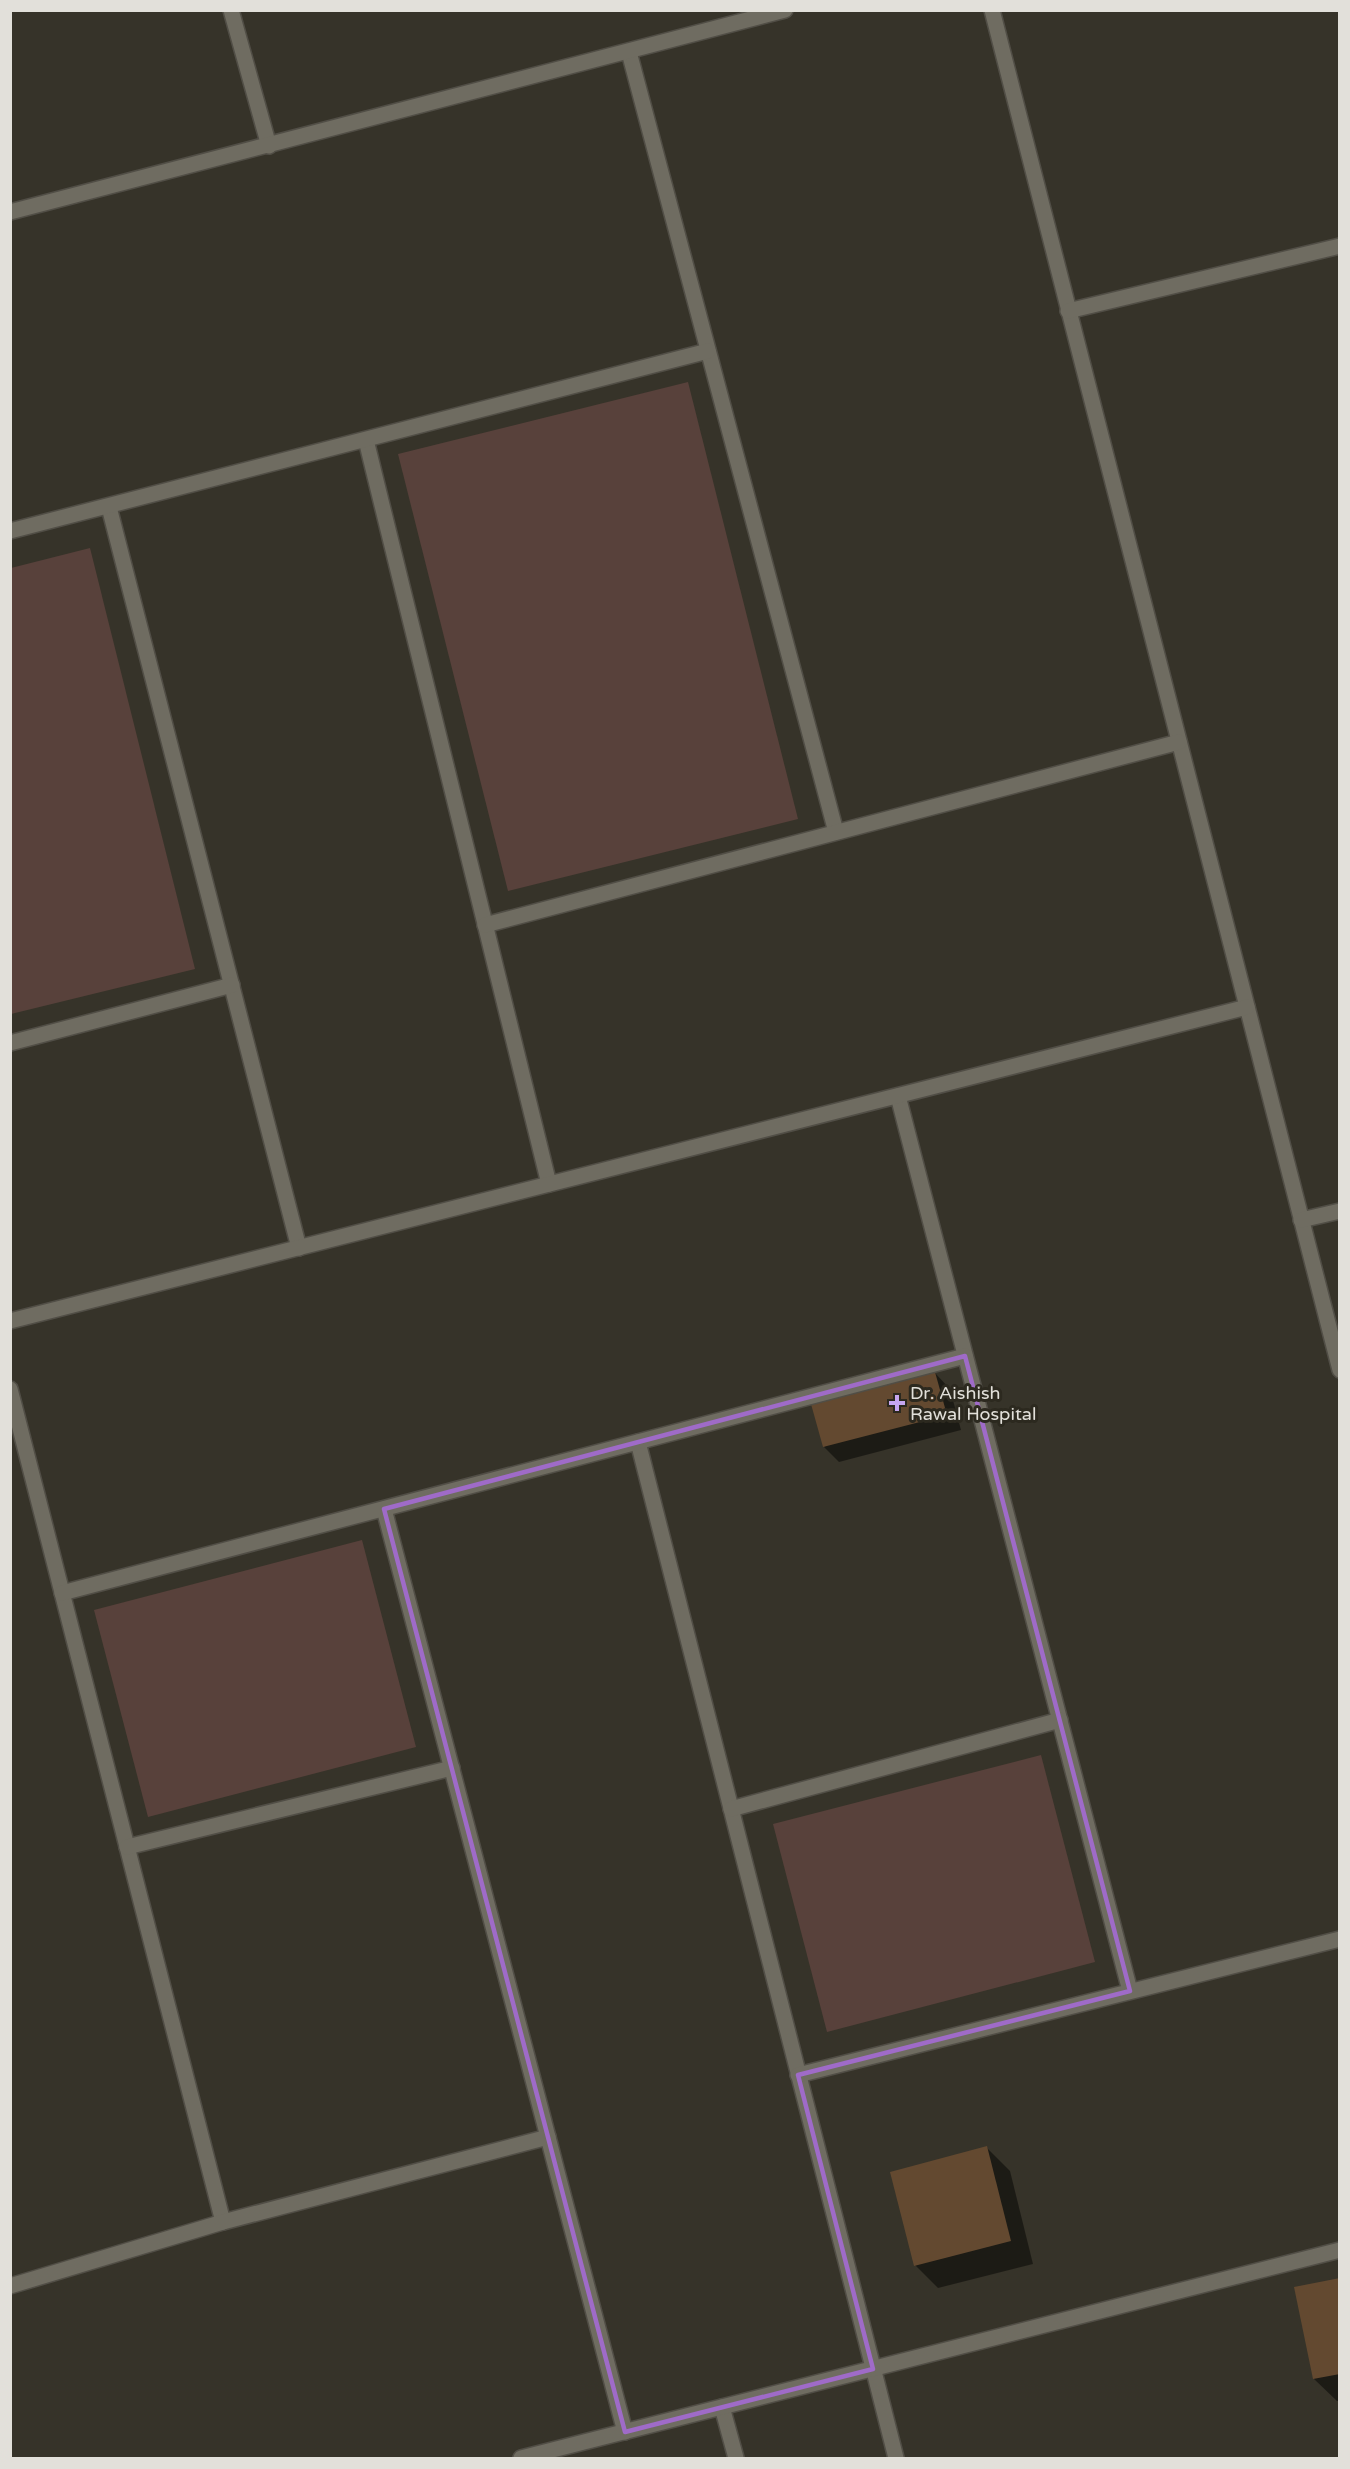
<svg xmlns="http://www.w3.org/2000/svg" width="1350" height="2469" viewBox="0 0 1350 2469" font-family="'Varela Round',sans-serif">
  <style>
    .green { fill: #58413b }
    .shadow { fill: #0007 }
    .building { fill: #634930 }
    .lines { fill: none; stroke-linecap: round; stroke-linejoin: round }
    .service-casing { stroke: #514e46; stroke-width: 18 }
    .minor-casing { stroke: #514e46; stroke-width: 18 }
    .service { stroke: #6f6c61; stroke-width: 15 }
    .minor { stroke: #6f6c61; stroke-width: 15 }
    .marked { fill: none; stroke: #9f6bc8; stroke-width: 4.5; stroke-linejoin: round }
    .poi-dot { fill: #c6a6f0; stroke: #2c291f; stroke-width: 2 }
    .labels { text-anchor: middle; stroke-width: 6; stroke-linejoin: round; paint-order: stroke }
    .poi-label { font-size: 18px; fill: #e2e0da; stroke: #2c291f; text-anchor: start }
  </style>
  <rect width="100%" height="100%" fill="#363329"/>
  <g class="green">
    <polygon points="688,382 798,819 508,891 398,454"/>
    <polygon points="90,548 195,969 11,1014 11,568"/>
    <polygon points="362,1540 416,1747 148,1817 94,1610"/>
    <polygon points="1041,1755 1095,1962 827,2032 773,1824"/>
  </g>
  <g class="shadow">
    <polygon points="935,1373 950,1389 961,1430 839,1462 824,1447"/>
    <polygon points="987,2148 1010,2171 1033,2264 938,2288 915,2265"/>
    <polygon points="1340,2279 1340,2401 1337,2401 1314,2379"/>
  </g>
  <g class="building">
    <polygon points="935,1372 947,1415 823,1447 811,1404"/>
    <polygon points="987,2146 1011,2241 914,2266 890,2172"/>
    <polygon points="1340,2278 1340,2374 1313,2379 1294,2287"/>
  </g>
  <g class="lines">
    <defs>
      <polyline id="service" points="722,2407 736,2458"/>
      <g id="minor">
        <polyline points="231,10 269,146"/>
        <polyline points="992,10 1340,1370"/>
        <polyline points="629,52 836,832"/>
        <polyline points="10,212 785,10"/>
        <polyline points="1068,311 1340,246"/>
        <polyline points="366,440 549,1184"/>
        <polyline points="109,507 299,1248"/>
        <polyline points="10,531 708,351"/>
        <polyline points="485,925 1179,742"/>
        <polyline points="10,1043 232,985"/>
        <polyline points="898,1096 1130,1991"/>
        <polyline points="1301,1220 1340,1211"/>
        <polyline points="10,1321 1247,1007"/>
        <polyline points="10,1389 223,2222"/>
        <polyline points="638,1442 896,2458"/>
        <polyline points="384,1509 625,2432"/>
        <polyline points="62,1593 965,1356"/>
        <polyline points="731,1809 1060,1720"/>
        <polyline points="127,1847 452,1768"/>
        <polyline points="798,2075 1340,1939"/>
        <polyline points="10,2286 223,2222 548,2137"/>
        <polyline points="521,2458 1340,2250"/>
      </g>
    </defs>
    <use href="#service" class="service-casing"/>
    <use href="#minor" class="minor-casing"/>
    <use href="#service" class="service"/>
    <use href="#minor" class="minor"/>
  </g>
  <path class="marked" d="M965,1356L1130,1991L798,2075L873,2369L625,2432L384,1509Z"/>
  <path class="poi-dot" d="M894 1394h6v6h6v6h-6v6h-6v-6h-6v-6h6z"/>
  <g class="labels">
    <g class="poi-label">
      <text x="910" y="1399">Dr. Aishish<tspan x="910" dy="21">Rawal Hospital</tspan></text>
    </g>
  </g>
  <rect width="1350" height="2469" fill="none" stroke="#e2e0da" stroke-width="24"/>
</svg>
